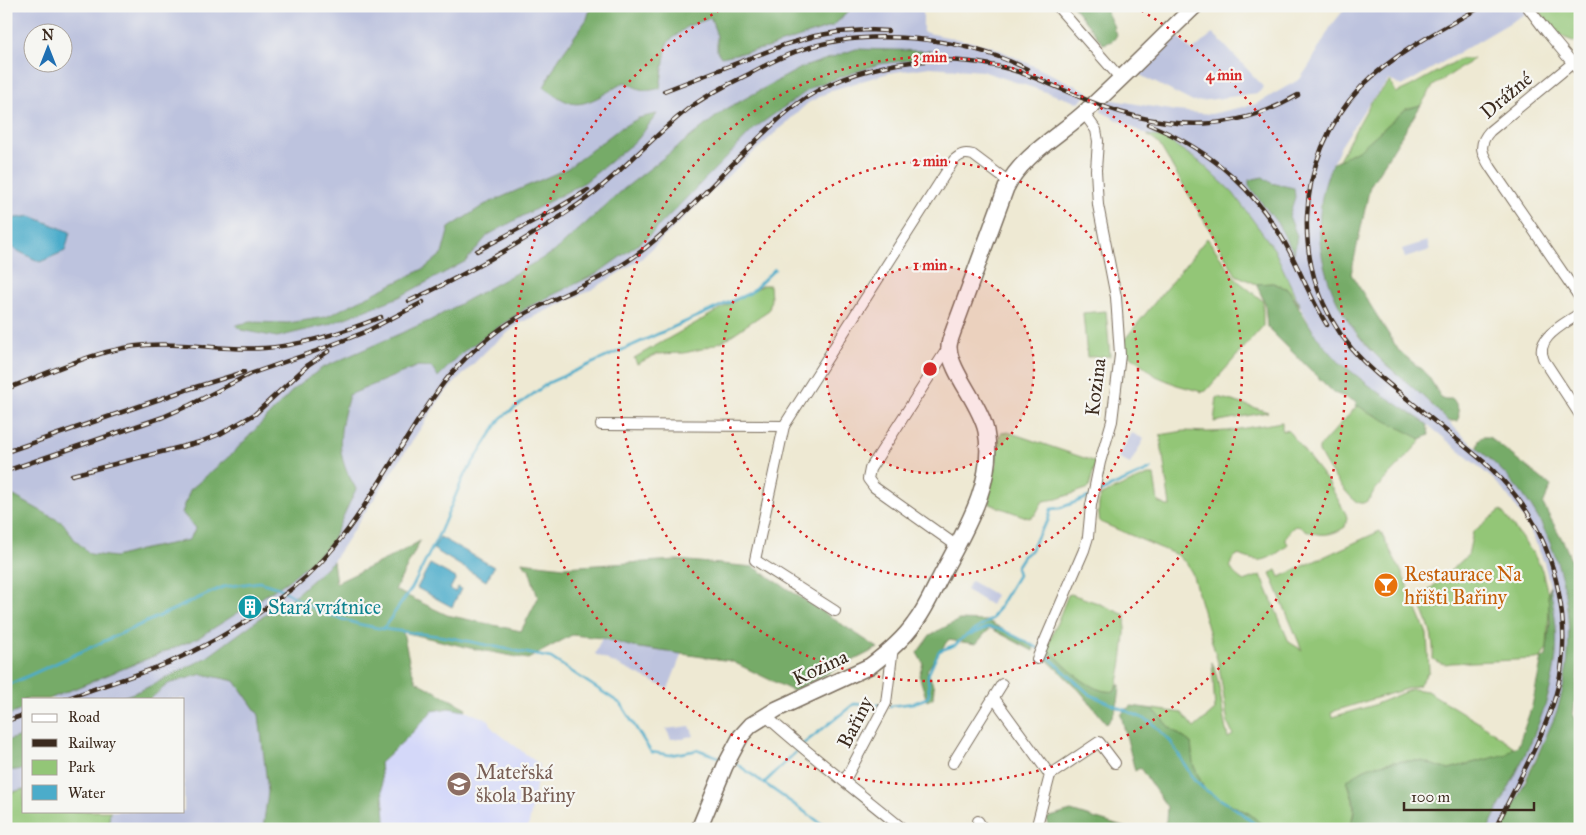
<svg xmlns="http://www.w3.org/2000/svg" width="1586" height="835" viewBox="0 0 1586 835" font-family="'IM FELL Great Primer',serif">
  <style>
    .built { fill: #d4d8f9 }
    .industrial { fill: #bdc3de; fill-rule: evenodd }
    .green { fill: #93c677; stroke: #67784a }
    .forest { fill: #76ab68; stroke: #586a43 }
    .water { fill: #4bacca; stroke: #436b74 }
    .lines { fill: none; stroke-linecap: round; stroke-linejoin: round }
    .stream { stroke: #4bacca; stroke-width: 2.5 }
    .street-casing { stroke: #7a6d5d; stroke-width: 12 }
    .secondary-casing { stroke: #7a6d5d; stroke-width: 18 }
    .street { stroke: #fff; stroke-width: 10 }
    .secondary { stroke: #fff; stroke-width: 15 }
    .rail-casing { stroke: #3b2a1e; stroke-width: 4.5 }
    .rail { stroke: #f6f6f2; stroke-width: 2.5; stroke-dasharray: 8; stroke-linecap: butt }
    .ring { fill: none; stroke: #d62828; stroke-width: 2.5; stroke-dasharray: 2.5 5 }
    .labels { text-anchor: middle; stroke-width: 4.5; stroke-linejoin: round; paint-order: stroke }
    .street-label { font-size: 20px; fill: #3b2a1e; stroke: #f6f6f2 }
    .food-label { font-size: 20px; fill: #c56008; stroke: #f6f6f2; text-anchor: start }
    .culture-label { font-size: 20px; fill: #0d838f; stroke: #f6f6f2; text-anchor: start }
    .education-label { font-size: 20px; fill: #785e54; stroke: #f6f6f2; text-anchor: start }
    .centre { fill: #d62828; stroke: #f6f6f2; stroke-width: 2.5 }
    .ring-label { font-size: 15px; text-anchor: middle; font-weight: bold; fill: #d62828; stroke: #f6f6f2; stroke-width: 4.5; stroke-linejoin: round; paint-order: stroke }
  </style>
  <rect width="100%" height="100%" fill="#f6f6f2"/>
  <filter id="ink" filterUnits="userSpaceOnUse"><feTurbulence type="fractalNoise" baseFrequency=".02" numOctaves="2"/><feDisplacementMap in="SourceGraphic" scale="10" xChannelSelector="R" yChannelSelector="G"/><feConvolveMatrix kernelMatrix="1 2 1 2 8 2 1 2 1" color-interpolation-filters="sRGB"/></filter>
  <filter id="wash" filterUnits="userSpaceOnUse"><feTurbulence type="fractalNoise" baseFrequency=".0096" numOctaves="4" result="noise"/><feDisplacementMap in="SourceGraphic" scale="20" xChannelSelector="R" yChannelSelector="G"/><feGaussianBlur stdDeviation="1.12" result="paint"/><feColorMatrix in="noise" values="0 0 0 0 0 0 0 0 0 0 0 0 0 0 0 0 0 1.4 0 .05"/><feComposite in="paint" operator="in"/></filter>
  <g filter="url(#wash)">
    <rect width="100%" height="100%" fill="#eee9d3"/>
    <polygon class="built" points="449,708 465,711 489,720 493,729 540,765 528,829 386,829 380,763 411,734 432,711"/>
    <g class="industrial">
      <path d="M6,6H923V32L991,46L1089,92L1079,103L982,71L930,67L888,73L832,90L808,103L731,173L641,259L593,289L520,323L490,347L442,396L333,561L291,599L259,619L411,734L380,763L385,814L376,829H6ZM32,32H62V62H32ZM24,699H184V811H24Z"/>
      <polygon points="1347,6 1534,6 1535,8 1402,86 1389,80 1366,107 1341,146 1332,164 1320,205 1320,245 1323,262 1336,299 1357,335 1375,355 1418,392 1462,435 1505,473 1521,492 1535,513 1546,534 1556,558 1563,583 1567,609 1569,654 1566,678 1560,702 1552,723 1502,829 1488,829 1528,746 1548,698 1553,675 1556,653 1556,629 1550,586 1544,562 1534,539 1524,519 1511,500 1496,482 1479,467 1427,424 1374,389 1339,362 1316,336 1300,306 1274,249 1233,193 1200,162 1164,139 1147,135 1100,111 1108,99 1176,111 1211,114 1256,104 1300,79 1309,66 1331,26"/>
      <polygon points="1213,33 1264,87 1258,93 1193,102 1138,74 1178,37 1192,51"/>
      <polygon points="1427,241 1430,250 1405,258 1402,249"/>
      <polygon points="1132,433 1144,439 1130,464 1118,458"/>
      <polygon points="971,581 996,595 991,605 966,590"/>
      <polygon points="602,638 633,647 682,653 668,689 595,654"/>
      <polygon points="690,726 694,736 686,737 684,739 671,739 666,729"/>
    </g>
    <g class="green">
      <path d="M1538,6H1580V43C1556,37 1549,28 1538,6Z"/>
      <polygon points="1460,59 1474,59 1433,86 1421,105 1406,109 1360,149 1338,161 1371,102 1390,81 1396,93 1411,86"/>
      <polygon points="1147,135 1164,138 1200,162 1233,193 1274,249 1300,306 1288,289 1273,283 1256,284 1236,275 1159,144"/>
      <polygon points="1207,238 1237,280 1263,301 1263,326 1206,391 1202,392 1177,385 1156,376 1124,350 1125,339"/>
      <polygon points="763,285 770,285 771,299 769,310 723,341 702,349 684,353 657,354 637,364 634,358"/>
      <polygon points="1106,311 1110,356 1087,357 1083,313"/>
      <polygon points="1217,397 1236,402 1268,412 1214,422"/>
      <path d="M1357,406C1363,406 1366,414 1373,414L1418,436L1421,441L1374,491C1363,513 1354,501 1343,488C1333,477 1326,465 1319,452V448L1322,444Z"/>
      <path d="M1282,422V431L1287,430L1290,433L1328,482L1346,514L1347,518L1345,527C1335,534 1324,536 1313,533C1298,528 1296,518 1285,539L1288,544C1282,551 1266,562 1257,560C1250,560 1244,556 1237,555C1224,565 1233,574 1244,581L1261,575L1289,642L1302,650L1270,573L1277,570L1280,577L1380,531L1401,571L1427,634L1429,671L1419,685L1331,712L1332,717L1371,706L1412,689L1427,691L1486,727L1514,747L1507,754L1449,769C1437,769 1429,761 1418,761C1404,760 1376,763 1363,770C1357,773 1353,778 1347,781C1353,798 1358,813 1347,829H1267L1250,814L1222,800L1204,789L1193,764L1191,743L1169,727L1153,709L1182,713L1194,728L1215,710L1212,662C1222,686 1221,713 1228,738L1233,735L1228,724L1219,666L1192,573L1186,563L1177,555L1100,522C1098,512 1098,504 1101,495L1148,475H1154L1158,502L1167,506H1170L1160,435L1184,431L1208,432L1227,431Z"/>
      <polygon points="1008,432 1096,462 1089,488 1057,499 1043,501 1035,515 1029,518 990,504 989,495 996,465 998,439 1001,433"/>
      <path d="M1501,510L1534,555L1542,570L1548,594L1549,609L1547,648L1541,658L1535,659L1451,663C1444,665 1439,663 1433,659C1435,638 1427,619 1418,600L1468,555L1473,532Z"/>
      <path d="M1071,594L1098,603L1125,615C1127,629 1121,678 1115,691C1091,696 1063,663 1047,648L1068,595Z"/>
      <polygon points="24,789 24,811 110,811 108,829 6,829 6,794"/>
    </g>
    <g class="forest">
      <path d="M591,6H854L833,26L767,48L721,57L717,51V36L711,18L688,26L667,43L660,88C645,93 638,89 625,82C611,89 587,108 571,103C561,100 552,93 544,87L559,58L587,19Z"/>
      <path d="M1073,6H1104L1114,27L1113,29L1117,34C1114,42 1110,42 1103,44Z"/>
      <path d="M856,49L931,51L935,57L879,64L814,86L756,127L648,237L598,273L528,307L464,351L438,377L431,367L418,366L349,395C343,417 336,441 344,464C346,472 352,481 356,489L330,545L288,581L198,638L49,699H24V709L6,716V651L8,649L10,640L6,634V497L14,496L63,523L75,540L90,554L115,557L140,550L189,540L196,528L182,513L190,490L232,454L295,388L322,368L431,320L554,252L625,188L726,109L801,68Z"/>
      <path d="M1421,105L1370,186L1351,274L1399,351L1427,374L1442,399H1453C1458,406 1460,413 1458,421H1448C1438,411 1428,401 1418,392C1404,379 1388,368 1375,354C1336,316 1313,259 1321,205C1322,191 1327,178 1332,164L1360,149L1406,109Z"/>
      <polygon points="657,114 638,139 585,182 488,235 466,261 399,297 327,325 277,337 241,330 236,325 250,322 288,323 326,317 425,268 442,254 449,228 484,205 568,168 619,129 639,118"/>
      <polygon points="1263,177 1271,183 1294,188 1295,197 1289,216 1297,236 1294,253 1278,224 1249,186 1249,180"/>
      <polygon points="1273,283 1288,289 1316,336 1339,362 1374,389 1427,424 1429,435 1421,439 1373,414 1370,414 1359,406 1355,407 1357,402 1334,393 1267,327 1265,303 1256,284"/>
      <path d="M1483,437H1489L1551,486L1543,504C1551,521 1563,538 1569,555C1586,608 1579,664 1573,718L1580,719V829H1502C1517,799 1532,769 1545,739C1550,727 1557,714 1560,700C1580,631 1565,548 1520,491C1507,475 1493,461 1477,448L1479,439Z"/>
      <polygon points="420,541 395,590 447,615 521,631 538,598 529,569 521,562 564,567 677,560 754,567 878,648 793,691 731,661 633,647 602,638 572,635 528,659 470,648 403,632 410,665 416,681 466,708 465,711 449,708 432,711 411,734 380,763 386,829 263,829 268,792 259,715 235,681 202,674 168,684 150,699 118,699 144,689 206,658 259,619 291,599 333,561 336,583 395,555"/>
      <path d="M1550,586C1554,609 1558,632 1556,655C1551,714 1514,775 1488,829H1347C1359,812 1354,799 1347,780C1353,778 1357,773 1363,770C1376,763 1404,760 1418,761C1429,761 1437,769 1449,769L1507,754L1513,748L1518,746L1532,706L1542,658L1546,657L1550,622L1548,594Z"/>
      <polygon points="959,620 988,621 1034,647 1033,651 990,628 976,644 948,640 927,670 934,687 933,698 927,701 919,675 923,663 917,653 930,635"/>
      <path d="M1047,648C1063,663 1091,696 1115,691L1118,685H1120C1119,701 1117,711 1107,724L1079,690L1042,655Z"/>
      <polygon points="1132,706 1153,709 1169,727 1191,743 1193,764 1204,789 1222,800 1250,814 1267,829 1161,829 1166,821 1167,807 1140,768 1135,771 1121,715 1125,710"/>
      <polygon points="24,735 24,769 6,771 6,741"/>
      <polygon points="1071,811 1126,828 1130,829 1049,829 1047,818"/>
    </g>
    <g class="water">
      <polygon points="31,216 70,232 65,251 40,262 6,245 6,225 9,219"/>
      <polygon points="440,537 494,567 486,581 433,549"/>
      <polygon points="430,564 456,578 450,589 455,592 458,587 461,589 452,607 417,588"/>
    </g>
    <g class="lines">
      <g class="stream">
        <polyline points="1097,493 1151,469"/>
        <polyline points="383,629 412,588 440,532 463,478 501,418 548,383 750,293 775,269"/>
        <polyline points="970,635 989,627 1003,630 1038,648"/>
        <polyline points="962,638 992,619 1018,575 1016,567 1023,556 1030,551 1041,530 1048,521 1051,509 1060,508 1089,497"/>
        <polyline points="1043,652 1089,694 1151,722 1171,742 1194,780 1204,789 1236,809 1261,829"/>
        <polyline points="6,686 223,587 259,582 279,588 322,613 358,624 383,629 447,637 551,658 621,704 651,752 670,755 699,750 724,759"/>
        <polyline points="890,706 914,703 927,698 929,694 928,675 939,651 955,645 963,638"/>
        <polyline points="802,745 854,704 880,705"/>
        <polyline points="734,762 829,829"/>
        <polyline points="764,783 799,749"/>
      </g>
    </g>
  </g>
  <g filter="url(#ink)">
    <g class="lines">
      <defs>
        <g id="street">
          <polyline points="1057,6 1121,79"/>
          <polyline points="1527,6 1546,31 1580,72"/>
          <path d="M1580,57L1490,131C1477,145 1482,154 1491,168L1580,298"/>
          <path d="M1580,313C1565,324 1533,338 1544,360L1580,415"/>
          <polyline points="949,346 870,469 868,479 874,487 957,546"/>
          <polyline points="601,425 784,426"/>
          <path d="M835,611L755,560L784,426L954,160C961,154 964,153 973,155L1009,182"/>
          <polyline points="1037,659 1084,550 1088,537 1091,505 1100,462 1112,421 1120,355 1116,297 1098,205 1096,170 1098,141 1096,130 1084,113"/>
          <polyline points="994,698 1050,775"/>
          <path d="M765,715C809,755 857,791 903,829"/>
          <polyline points="953,763 1002,684"/>
          <polyline points="845,780 886,703 893,647"/>
          <polyline points="978,821 983,829"/>
          <polyline points="1036,829 1050,775 1099,742 1115,763"/>
        </g>
        <path id="secondary" d="M699,829L725,766L741,736L751,725L777,709L870,666C886,654 902,641 914,624C926,609 933,591 942,574C964,532 996,481 986,431C980,403 950,372 949,347C949,341 952,335 954,329L1006,188C1021,156 1060,135 1085,112C1123,78 1158,41 1195,6"/>
      </defs>
      <use href="#street" class="street-casing"/>
      <use href="#secondary" class="secondary-casing"/>
      <use href="#street" class="street"/>
      <use href="#secondary" class="secondary"/>
      <defs>
        <g id="rail">
          <path d="M1483,6C1441,29 1395,53 1361,87C1293,159 1288,273 1352,349C1369,369 1390,385 1411,402C1435,422 1460,442 1484,462C1495,472 1506,483 1515,495C1559,550 1575,634 1554,701C1539,745 1515,787 1495,829"/>
          <polyline points="664,91 784,45 815,36 838,32 868,30 888,31"/>
          <path d="M1073,94C1147,128 1225,139 1298,95"/>
          <path d="M1148,124C1215,152 1259,192 1292,256C1304,280 1313,303 1327,325"/>
          <polyline points="477,251 556,209 588,190"/>
          <path d="M409,301C443,286 475,268 506,250C537,232 567,214 595,192C627,166 655,135 688,109C706,95 727,85 747,75C762,67 778,58 795,52C866,26 960,36 1027,69"/>
          <path d="M6,389C51,372 99,348 147,345C186,342 225,351 265,348C305,345 344,332 381,317"/>
          <polyline points="6,452 186,390 244,372"/>
          <polyline points="6,471 163,417 190,405 250,374 316,351 365,332 423,302"/>
          <polyline points="72,475 200,442 220,434 255,414 308,365 329,351"/>
          <path d="M66,699C100,686 135,676 168,663C212,644 255,618 293,588C348,545 382,475 421,416C430,402 439,388 450,375C472,350 499,327 528,312C564,293 602,280 635,256C691,214 734,157 787,112C839,67 924,52 991,65C1021,70 1051,85 1080,97"/>
          <polyline points="6,721 24,715"/>
        </g>
      </defs>
      <use href="#rail" class="rail-casing"/>
      <use href="#rail" class="rail"/>
    </g>
  </g>
  <circle cx="930" cy="369" r="104" fill="#d62828" fill-opacity=".12"/>
  <g class="ring">
    <circle cx="930" cy="369" r="104"/>
    <circle cx="930" cy="369" r="208"/>
    <circle cx="930" cy="369" r="312"/>
    <path d="M1135 7A416 416 0 1 1 725 7"/>
  </g>
  <defs>
    <symbol id="bar-disc" viewBox="-11 -11 22 22"><circle r="9.5" fill="#e8710a" stroke="#f6f6f2"/><path d="M-6-5H6L.8 .8V4.5H3.5V6h-7V4.5H-.8V.8Z" fill="#fff"/></symbol>
    <symbol id="building-disc" viewBox="-11 -11 22 22"><circle r="9.5" fill="#0f9aa8" stroke="#f6f6f2"/><path d="M-4-6H4V6H1V3H-1V6H-4ZM-2.5-4.3h1.7v1.8h-1.7ZM.8-4.3h1.7v1.8H.8ZM-2.5-1h1.7V.8h-1.7ZM.8-1h1.7V.8H.8Z" fill="#fff"/></symbol>
    <symbol id="school-disc" viewBox="-11 -11 22 22"><circle r="9.5" fill="#8d6e63" stroke="#f6f6f2"/><path d="M0-5L7-2L0 1L-7-2ZM-4 1L0 2.5L4 1V4Q0 6-4 4Z" fill="#fff"/></symbol>
  </defs>
  <g fill-rule="evenodd">
    <use href="#bar-disc" x="1372" y="571" width="28" height="28"/>
    <use href="#building-disc" x="236" y="593" width="28" height="28"/>
    <use href="#school-disc" x="445" y="770" width="28" height="28"/>
  </g>
  <g class="labels">
    <g class="street-label">
      <text transform="translate(1506 95) rotate(-40)" y="7">Drážné</text>
      <text transform="translate(1095 387) rotate(-83)" y="7">Kozina</text>
      <text transform="translate(820 667) rotate(-25)" y="7">Kozina</text>
      <text transform="translate(855 722) rotate(-63)" y="7">Bařiny</text>
    </g>
    <g class="food-label">
      <text x="1404" y="581">Restaurace Na<tspan x="1404" dy="23">hřišti Bařiny</tspan></text>
    </g>
    <g class="culture-label">
      <text x="268" y="614">Stará vrátnice</text>
    </g>
    <g class="education-label">
      <text x="476" y="779">Mateřská<tspan x="476" dy="23">škola Bařiny</tspan></text>
    </g>
  </g>
  <circle cx="930" cy="369" r="8" class="centre"/>
  <g class="ring-label">
    <text x="930" y="62">3 min</text>
    <text x="1224" y="80">4 min</text>
    <text x="930" y="166">2 min</text>
    <text x="930" y="270">1 min</text>
  </g>
  <rect width="1586" height="835" fill="none" stroke="#f6f6f2" stroke-width="25"/>
  <rect x="22" y="698" width="162" height="115" fill="#f6f6f2" stroke="#aba49d"/>
  <rect x="32" y="714" width="25" height="8" fill="#ffffff" stroke="#aba49d"/>
  <text x="68" y="722" font-size="15" fill="#3b2a1e">Road</text>
  <rect x="32" y="739" width="25" height="8" fill="#3b2a1e" stroke="#aba49d"/>
  <text x="68" y="748" font-size="15" fill="#3b2a1e">Railway</text>
  <rect x="32" y="760" width="25" height="15" fill="#93c677" stroke="#aba49d"/>
  <text x="68" y="772" font-size="15" fill="#3b2a1e">Park</text>
  <rect x="32" y="785" width="25" height="15" fill="#4bacca" stroke="#aba49d"/>
  <text x="68" y="798" font-size="15" fill="#3b2a1e">Water</text>
  <g transform="translate(48 48)"><circle r="24" fill="#f6f6f2" stroke="#aba49d"/>
  <path d="M0-4L9 19L0 12L-9 19Z" fill="#1f6fb2"/>
  <text y="-8" font-size="14" font-weight="bold" text-anchor="middle" fill="#3b2a1e">N</text>
  </g>
  <path d="M1404 802v8h130v-8" fill="none" stroke="#3b2a1e" stroke-width="2.5"/>
  <text x="1411" y="802" font-size="15" fill="#3b2a1e" stroke="#f6f6f2" stroke-width="4" paint-order="stroke">100 m</text>
</svg>
